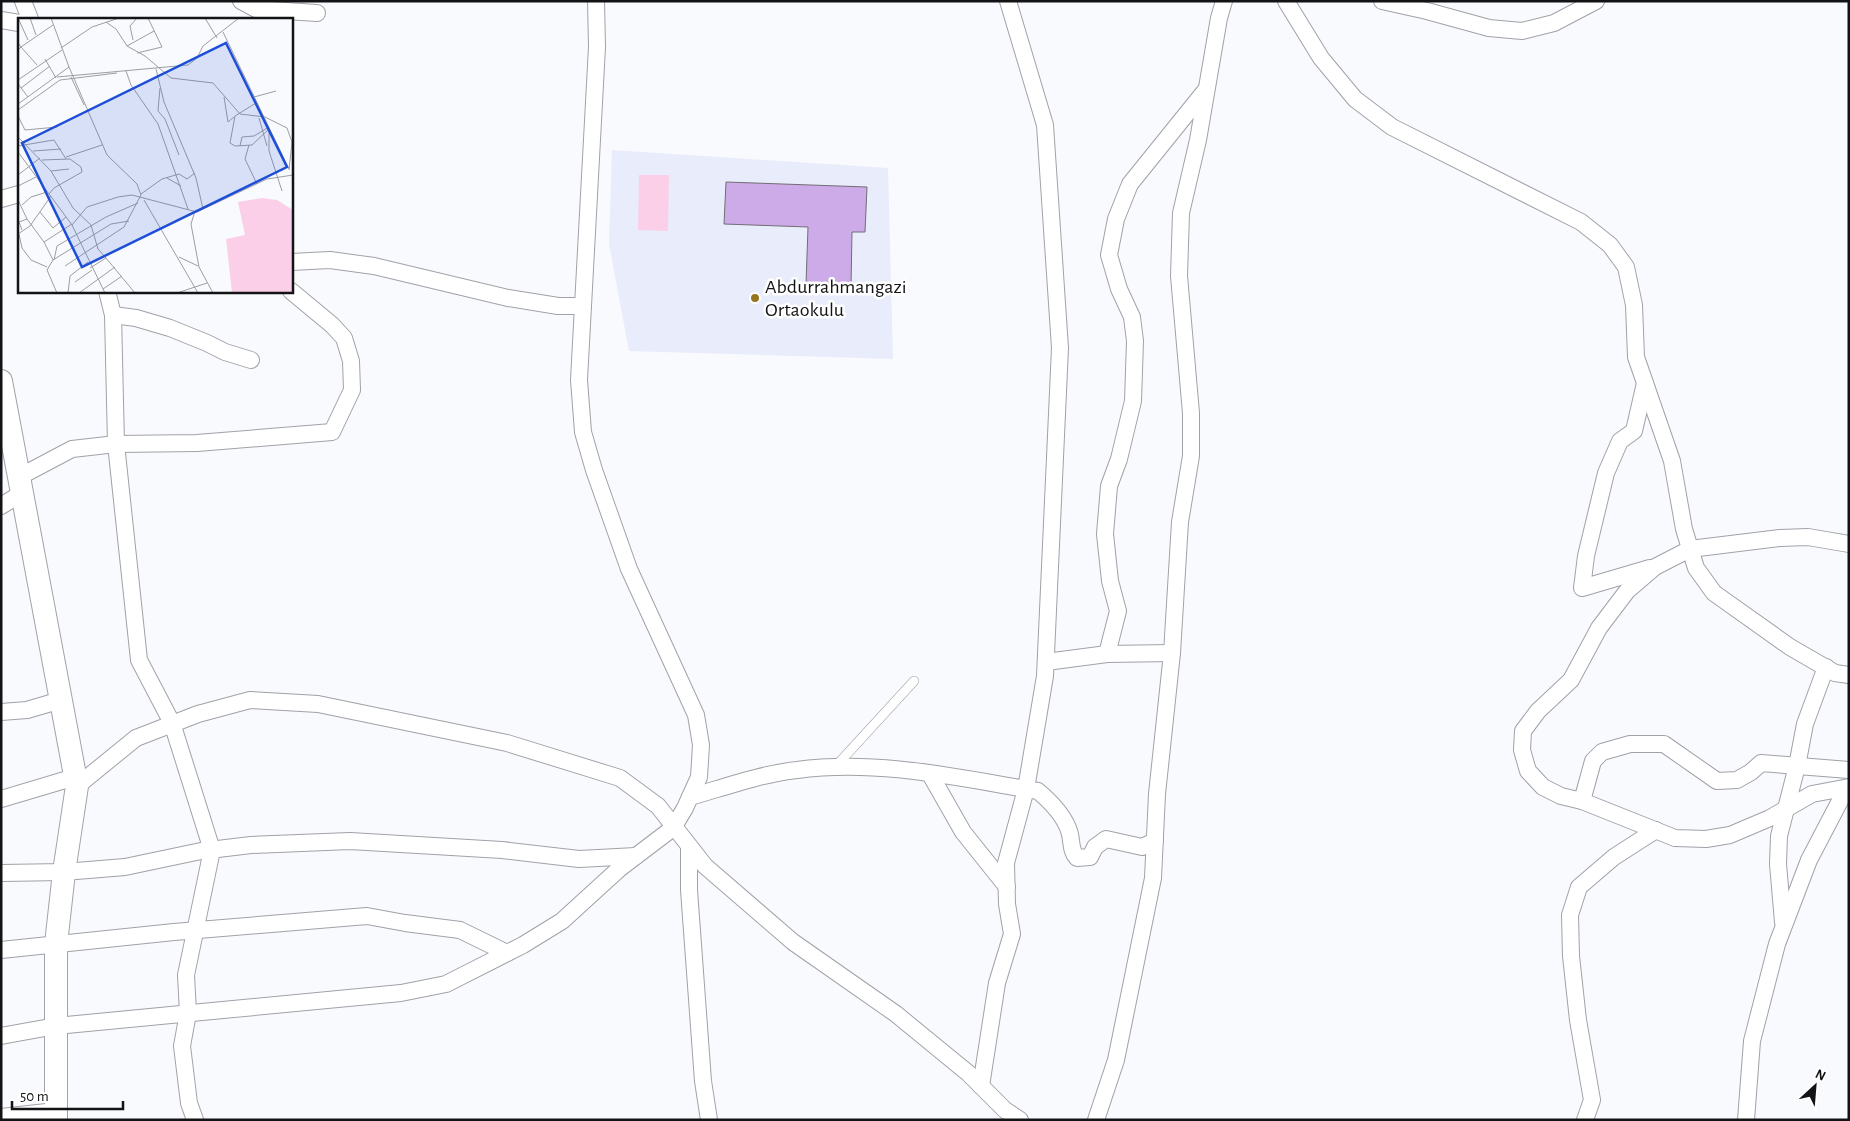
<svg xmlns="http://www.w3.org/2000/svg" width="1850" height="1121" viewBox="0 0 1850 1121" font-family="'Alegreya Sans',sans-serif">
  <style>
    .built { fill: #e9ecfa }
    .green { fill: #fccfe8 }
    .building { fill: #cdaae8; stroke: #716e74 }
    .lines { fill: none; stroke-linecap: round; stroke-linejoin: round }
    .lane-casing { stroke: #a0a2a8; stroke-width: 10 }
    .street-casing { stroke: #a0a2a8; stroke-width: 18 }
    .secondary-casing { stroke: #a0a2a8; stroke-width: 24 }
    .lane { stroke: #fff; stroke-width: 9 }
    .street { stroke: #fff; stroke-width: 16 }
    .secondary { stroke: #fff; stroke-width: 22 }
    .poi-dot { fill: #97751e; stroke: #fff; stroke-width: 2 }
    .labels { text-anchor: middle; stroke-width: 5; stroke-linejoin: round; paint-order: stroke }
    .poi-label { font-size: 20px; fill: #131315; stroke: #fff; text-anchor: start }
    .inset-road { fill: none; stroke: #9d9ea1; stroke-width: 1 }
    .view { fill: #1d4ed8; fill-opacity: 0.15; stroke: #1d4ed8; stroke-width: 2.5 }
    .inset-edge { fill: none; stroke: #131315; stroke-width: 2.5 }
  </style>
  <rect width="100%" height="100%" fill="#f9fafe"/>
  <polygon class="built" points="612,150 888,168 893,359 629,351 609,244"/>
  <polygon class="green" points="639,175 669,175 668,231 638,230"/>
  <polygon class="building" points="726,182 867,187 865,232 852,232 851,287 806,285 808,227 724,224"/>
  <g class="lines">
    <defs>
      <polyline id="lane" points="836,766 914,681"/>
      <g id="street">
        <polyline points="23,1 30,19"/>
        <polyline points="241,1 256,9 317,13"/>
        <polyline points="1286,1 1321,58 1355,99 1392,127 1581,222 1610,245 1626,267 1634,305 1636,357 1672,461 1684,529 1696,568 1714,593 1790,647 1835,673 1849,675"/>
        <polyline points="1382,1 1427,11 1489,28 1522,31 1554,23 1596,1"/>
        <polyline points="1,20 19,23"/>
        <polyline points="1,199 19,194"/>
        <polyline points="291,262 330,260 374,266 508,298 558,306 583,306"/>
        <polyline points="107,291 113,315 116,444 139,660 172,723 212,850 186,975 188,1013 182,1046 189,1103 195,1120"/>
        <polyline points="113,315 136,318 170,328 207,343 225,352 251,360"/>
        <polyline points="1645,383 1634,431 1620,441 1606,473 1586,556 1582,588 1650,568"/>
        <polyline points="19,477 72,449 116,444 197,443 332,432 352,390 351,361 344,338 332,325 291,291"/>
        <polyline points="1,506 22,493"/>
        <polyline points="1849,544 1808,537 1780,538 1690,549 1655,567 1627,591 1599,628 1571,680 1538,711 1523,731 1522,750 1528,771 1543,787 1561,796 1582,801 1675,838 1706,839 1730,835 1770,818 1812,794 1849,787"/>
        <polyline points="1107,654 1118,611 1110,581 1105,534 1109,486 1119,459 1133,401 1135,341 1132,317 1119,289 1109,255 1116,219 1130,184 1205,91"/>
        <polyline points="1046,662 1107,654 1172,653"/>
        <polyline points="1,712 27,710 61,700"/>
        <polyline points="930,774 963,832 1007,887"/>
        <polyline points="77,786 136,738 198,714 250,700 318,704 507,743 620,778 658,806 705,866 793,942 896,1014 968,1073 1005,1110 1020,1120"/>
        <path d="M690,797C725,787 761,774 797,770C878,759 959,778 1038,791C1051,802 1062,813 1068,828C1073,839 1069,849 1077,858L1090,857L1095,847L1106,839L1142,847L1155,841"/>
        <polyline points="1,799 75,777"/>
        <polyline points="1582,801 1593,761 1602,752 1630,744 1664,744 1717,781 1737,780 1751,772 1761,763 1849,770"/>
        <polyline points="689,846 689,890 703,1081 709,1120"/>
        <polyline points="1,873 64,872 125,867 201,851 251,845 350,841 502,850 579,859 636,856"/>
        <polyline points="1783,922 1778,864 1779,836 1797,766 1805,724 1826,667"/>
        <polyline points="1,950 174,932 367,916 405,923 460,930 507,953"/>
        <polyline points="1,1036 56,1026 401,993 446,984 523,945 562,921 619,869 673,828 685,808 699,777 701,745 696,715 629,569 594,470 583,432 579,380 597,47 596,1"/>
        <polyline points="981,1086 997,983 1012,934 1007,904 1006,863 1026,789 1045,676 1060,348 1045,125 1008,1"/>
        <polyline points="1,1117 56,1111"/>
        <polyline points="1096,1120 1116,1060 1153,878 1157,794 1172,653 1180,522 1191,456 1191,413 1179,276 1181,213 1198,140 1219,18 1224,1"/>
        <polyline points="1585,1120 1592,1100 1578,1020 1571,956 1570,915 1579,887 1614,857 1656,830"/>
        <polyline points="1746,1120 1752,1041 1777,944 1809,860 1842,797 1849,791"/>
      </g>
      <polyline id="secondary" points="1,381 77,786 64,872 56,944 56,1120"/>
    </defs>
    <use href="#lane" class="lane-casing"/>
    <use href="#street" class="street-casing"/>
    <use href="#secondary" class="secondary-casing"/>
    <use href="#lane" class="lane"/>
    <use href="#street" class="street"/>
    <use href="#secondary" class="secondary"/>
  </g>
  <circle class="poi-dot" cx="755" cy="298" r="5"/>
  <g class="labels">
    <g class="poi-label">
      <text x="765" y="293">Abdurrahmangazi<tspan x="765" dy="23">Ortaokulu</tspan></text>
    </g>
  </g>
  <g transform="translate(18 18)">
    <rect width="275" height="275" fill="#f9fafe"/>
    <path d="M244,180L259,182L275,192V275H214L208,221L227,217L220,184Z" fill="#fccfe8"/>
    <path class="inset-road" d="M0,0L10,22M12,0L18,17M166,0H182M187,0L199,20M88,4L98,11L109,28L127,38L153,60L195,65L222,96L247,99L269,110L274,124L271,152M205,14L271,151M115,22L112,8L119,0M0,25L3,29L35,7M109,28L136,13M43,30L74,9L101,0M0,32L3,29L19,47M119,35L144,29L130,0M27,41L38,60M138,51L146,84L178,160L185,191M108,53L113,67L140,106L170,191M39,59L170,47L179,40L185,28L221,0M53,59L66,87M0,62L44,32M0,66L10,79M3,70L32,48M142,70L140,93L147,101L161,137M206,79L210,104L216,99M236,79L258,73M238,85L217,98L212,125L217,128L234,127L251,111M0,86L51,49L33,0M0,92L42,62L99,55M0,98L7,112L39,109M241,100L249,128M251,111V133L264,173M0,119L33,153L55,190L73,207L80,231L88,240M231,127L227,141L239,166M0,128L36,122L48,141M222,128L224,119L236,118L251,109M15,133L43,131M0,134L54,207L87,275M48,139L84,127M24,142L52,141L63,149L64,154L36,170L31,176M33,153L51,151M0,157L22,140M149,160L163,168M0,168L18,159M123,176L144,161L161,156L169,161L177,155M0,182L9,201L1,204L4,212M126,182L180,275M4,187L13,179L29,174M177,193L173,206L181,249L195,275M22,194L35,210L48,199M9,201L26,224M54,207L69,189L100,179L114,177L179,194L249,161L275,157M0,216L12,208L33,178M1,216L4,230L13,242L29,249M161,239L180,248M35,242L26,224L54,206M36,242L39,228L88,199L120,185M47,248L106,209L123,177L119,166L89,137L51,49M72,250L88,240L117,275M57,264L74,252M85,271L104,258M39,275L29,252L35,242L93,206L111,203M50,275L52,258L70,244M61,275L97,249M159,275L189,265"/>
    <path class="view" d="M208,25L269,149L64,249L4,125Z"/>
    <rect width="275" height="275" class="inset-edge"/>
  </g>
  <rect width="1850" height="1121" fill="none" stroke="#131315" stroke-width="5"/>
  <g transform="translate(1815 1086) rotate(26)" stroke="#ffffff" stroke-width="4" paint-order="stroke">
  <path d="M0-4L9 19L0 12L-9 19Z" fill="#131315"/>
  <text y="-8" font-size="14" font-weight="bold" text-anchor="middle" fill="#131315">N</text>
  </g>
  <path d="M12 1101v8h111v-8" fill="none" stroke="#131315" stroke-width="2.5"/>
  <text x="20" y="1101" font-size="15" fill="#131315" stroke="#ffffff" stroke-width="4" paint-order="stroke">50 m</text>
</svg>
